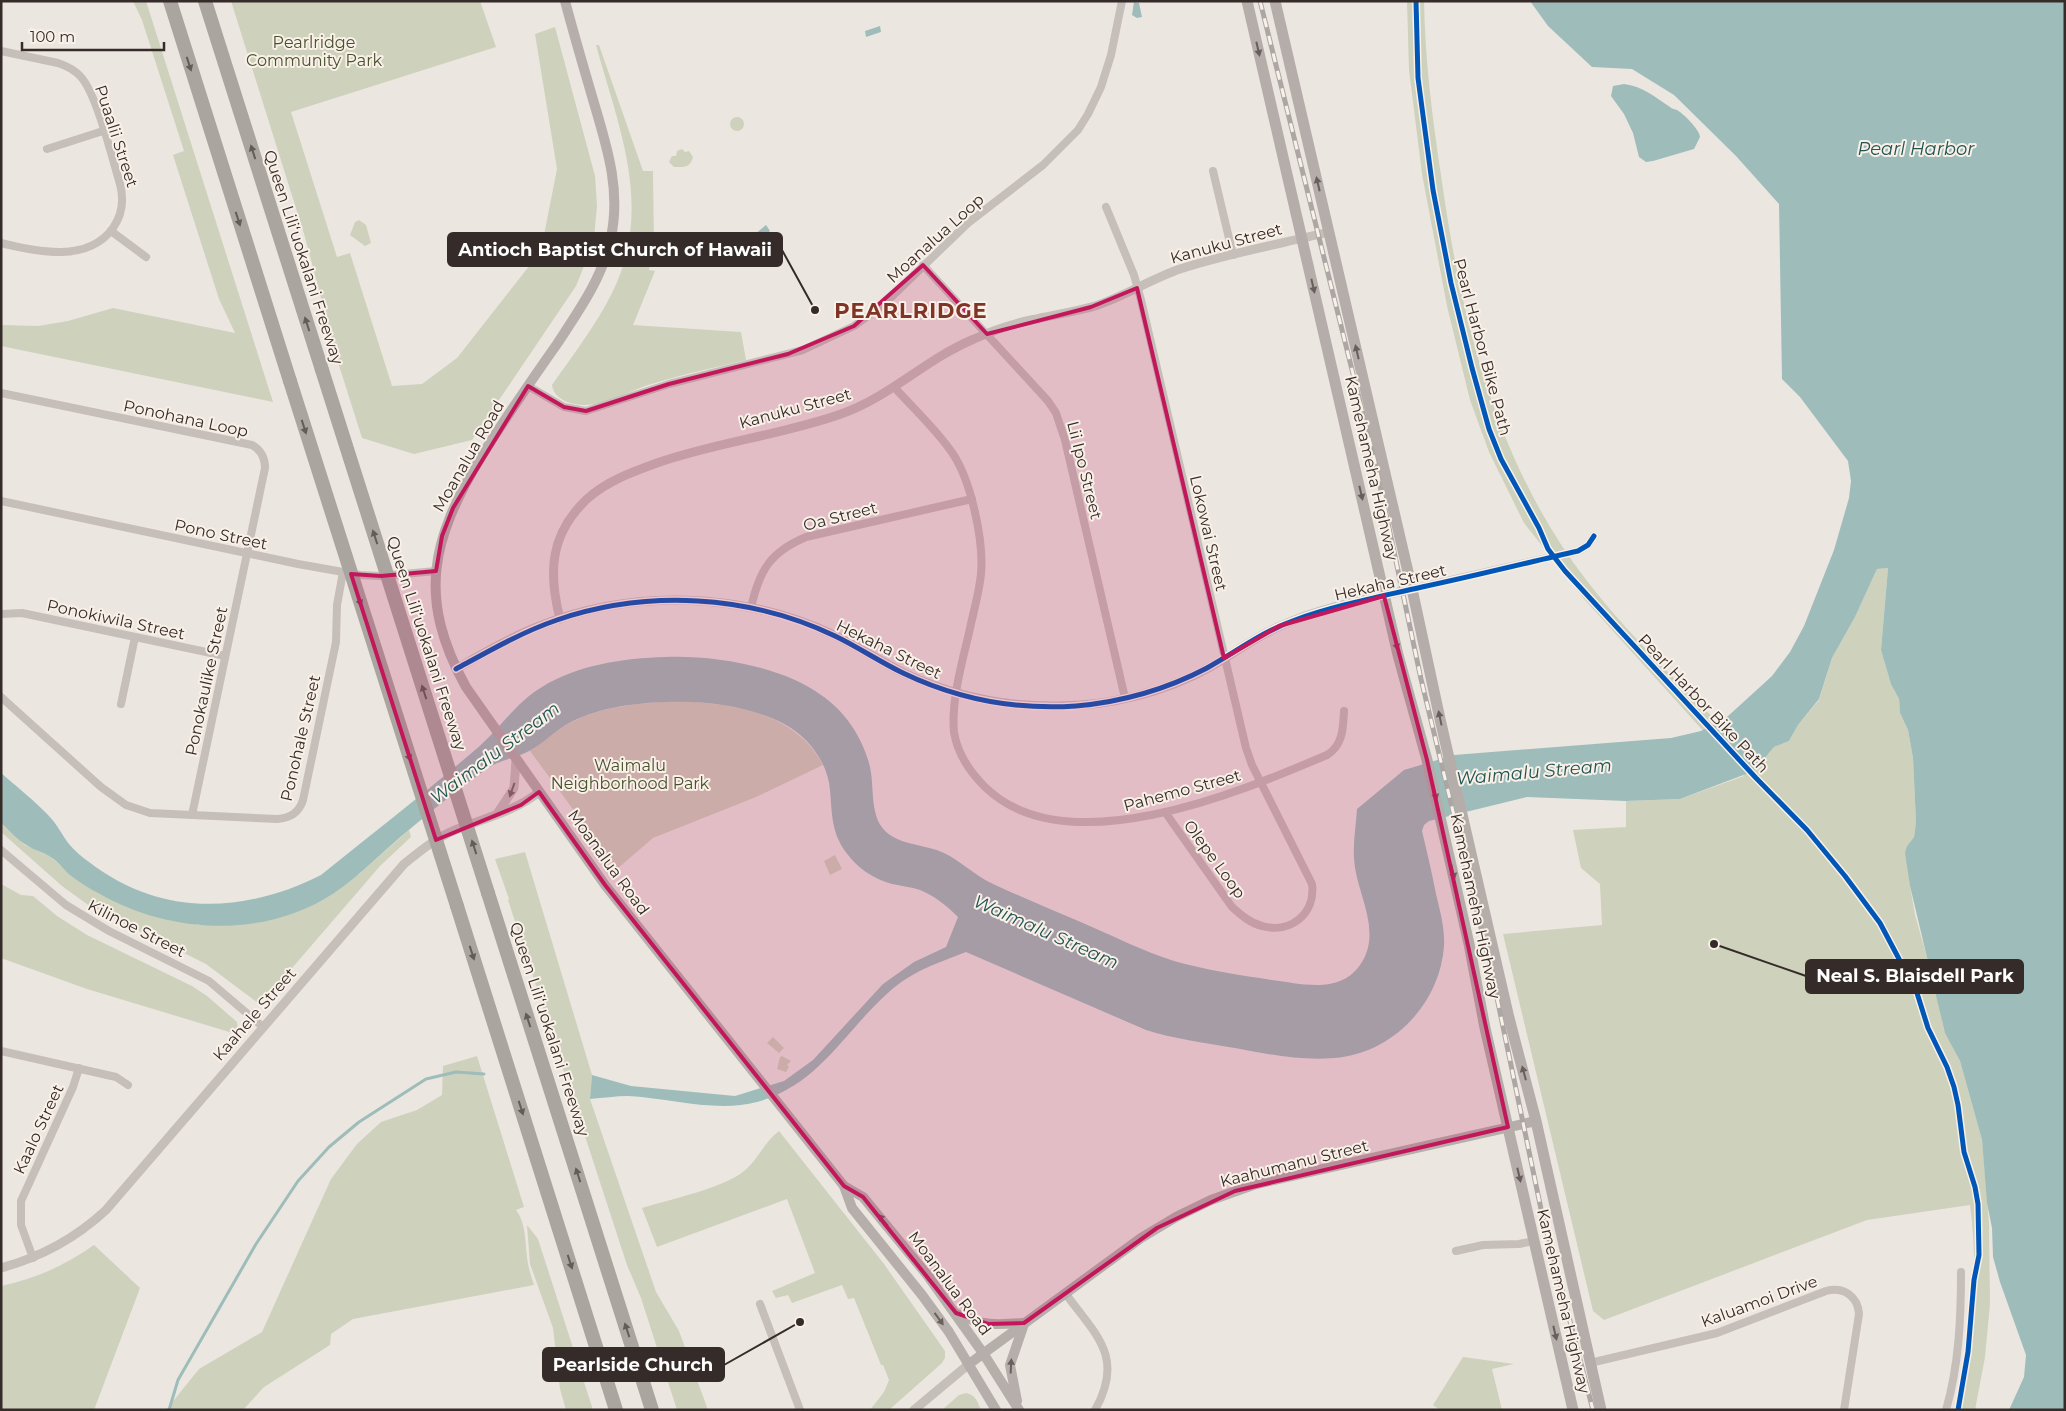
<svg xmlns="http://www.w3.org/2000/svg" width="2066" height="1411" viewBox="0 0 2066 1411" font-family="Montserrat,sans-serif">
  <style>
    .green { fill: #ced1bc }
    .water { fill: #9ebdba }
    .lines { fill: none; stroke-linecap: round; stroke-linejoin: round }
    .stream { stroke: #9ebdba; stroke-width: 3 }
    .minor { stroke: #c5beb9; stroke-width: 8 }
    .tertiary { stroke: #c5beb9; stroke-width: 9 }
    .secondary { stroke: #b6aeaa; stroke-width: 10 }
    .primary { stroke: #b4ada9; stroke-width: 11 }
    .motorway { stroke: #aba5a0; stroke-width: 14 }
    .rail-casing { stroke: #aca7a4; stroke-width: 5 }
    .rail { stroke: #f9f0e8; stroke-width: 3; stroke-dasharray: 9; stroke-linecap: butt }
    .motorway-bridge { stroke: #aba5a0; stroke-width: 14 }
    .cycleway-casing { stroke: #f9f0e8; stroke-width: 8 }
    .cycleway { stroke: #0057b8; stroke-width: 5 }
    .oneway { fill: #685f5c }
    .oneway2 { fill: #645c58 }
    .oneway3 { fill: #766d69 }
    .oneway4 { fill: #695f5c }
    .marked { fill: #c2185b; fill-opacity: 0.2; stroke: #c2185b; stroke-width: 4; stroke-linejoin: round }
    .labels { text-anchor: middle; stroke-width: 4; stroke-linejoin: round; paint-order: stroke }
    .park-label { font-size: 16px; fill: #48522d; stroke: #f9f0e8 }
    .street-label { font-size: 16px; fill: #352b28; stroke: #f9f0e8 }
    .water-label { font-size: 18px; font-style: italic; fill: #205554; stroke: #f9f0e8 }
    .district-label { font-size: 21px; font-weight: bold; letter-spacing: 1px; fill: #803425; stroke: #f9f0e8 }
    .leader { fill: none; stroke: #352b28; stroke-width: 2 }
    .callout-dot { fill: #352b28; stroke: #f9f0e8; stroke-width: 2 }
    .callout { fill: #352b28; stroke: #352b28; stroke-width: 2 }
    .callout-label { font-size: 18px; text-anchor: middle; font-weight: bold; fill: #fff }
  </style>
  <rect width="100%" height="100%" fill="#ece6e1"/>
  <g class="green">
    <polygon points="133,1 146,1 273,402 1,346 1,325 38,326 68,321 113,308 235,333 219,299 173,155 184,151 142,20"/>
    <polygon points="231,1 480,1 496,47 291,112 337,257 350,253 392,386 422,384 457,358 530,265 543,240 557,169 535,34 555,27 595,176 597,206 594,237 589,254 576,286 472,440 414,454 362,438 337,359 305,237"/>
    <path d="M1407,1H1424C1425,63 1433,122 1442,182C1462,324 1498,466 1587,581C1639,648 1702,704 1759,765L1774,747L1789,741L1798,725L1819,700L1832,658L1855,617L1877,569L1888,568L1881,650L1891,683L1899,699L1900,713L1908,730L1913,758L1916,822L1914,837L1907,846L1910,886L1915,915L1934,982L1944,1029L1960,1061L1982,1140L1989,1223L1990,1304L1985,1357L1975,1410H1957C1973,1344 1979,1272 1970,1205L1867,1220L1604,1320L1593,1311L1503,934L1602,925L1600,884L1581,868L1573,830L1626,827V801L1680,799L1744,776L1585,600L1524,523L1489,452L1470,400L1447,306L1422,174L1409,70Z"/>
    <path d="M596,45H599L643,171H653L654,247L649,270L655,271L633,325L741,332L746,360C713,368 680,375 648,385C628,392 607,404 585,405C572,405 554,400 552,385C573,355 596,325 612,293C654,208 619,129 596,45Z"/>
    <circle cx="737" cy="124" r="7"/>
    <path d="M682,149L685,152L689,151L693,157C690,168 685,167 674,167L669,162L672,156H676L677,151Z"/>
    <polygon points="359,220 366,225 371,243 365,246 350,235 355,222"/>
    <path d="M676,701C730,703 796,712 823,765L756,797L653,838L617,869L530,751C544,741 557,729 572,722C603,706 641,703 676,701Z"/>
    <polygon points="1,823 25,845 51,857 71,875 198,925 359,874 409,830 411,837 380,866 268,996 258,1003 206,964 91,907 62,886 1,832"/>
    <polygon points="525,852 592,1075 590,1099 656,1292 679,1331 708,1410 677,1410 641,1298 627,1265 508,900 509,899 495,859"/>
    <polygon points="835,855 842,869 830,875 824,861"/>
    <polygon points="1,884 21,895 33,896 57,916 87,935 192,986 207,996 237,1022 238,1031 236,1034 87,989 1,958"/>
    <polygon points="773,1037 784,1048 779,1053 767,1043"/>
    <path d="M477,1056L524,1207L516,1210C526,1223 525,1241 527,1257C528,1267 531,1276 534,1285L353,1319L331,1334L330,1345L264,1387L243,1410H166L199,1369L262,1332L331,1179L357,1144L381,1122L417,1110L442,1095L443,1066Z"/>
    <polygon points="782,1056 791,1061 787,1065 789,1067 786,1072 777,1069 780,1057"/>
    <path d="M779,1131L884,1264L945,1351V1358L942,1363L889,1410H870L884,1392L889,1380L883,1365H881L854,1298L848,1299L842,1285L792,1303L788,1295L776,1298L772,1291L815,1273L787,1199L657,1247L642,1208C668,1200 724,1188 744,1171C758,1160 764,1142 779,1131Z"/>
    <polygon points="527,1225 538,1239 593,1410 566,1410 560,1389 553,1328 530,1264"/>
    <path d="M94,1245L140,1288L94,1410H1V1286C35,1279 66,1265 94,1245Z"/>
    <polygon points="1463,1357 1514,1364 1492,1369 1502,1410 1440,1410 1433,1405"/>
    <path d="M966,1393C976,1395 977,1401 981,1410H942L959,1395Z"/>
  </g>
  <g class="water">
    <path d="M1530,1H2065V1410H2009L2024,1377L2026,1355L2000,1282L1993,1257L1992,1228L1987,1203L1982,1140L1960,1061L1945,1033L1910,886L1905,853L1907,846L1914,837L1916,822L1913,758L1908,730L1900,713L1899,699L1891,684L1881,650L1888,568L1877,569L1855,617L1832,658L1819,699L1798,725L1789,741L1774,747L1754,771L1680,799L1626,801L1527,797L1429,821L1424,825L1422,831C1427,852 1432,873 1436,894C1440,911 1445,928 1444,946C1440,1004 1392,1054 1334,1058C1301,1061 1267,1054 1235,1048C1205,1043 1175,1039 1146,1030L966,952C938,963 912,971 889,992C844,1032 819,1085 757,1102C717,1113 669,1098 628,1096C616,1096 603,1098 590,1099L592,1075L631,1086L735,1096L784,1081L813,1060L883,984L914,962L946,947L958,917C947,906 935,896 920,890C911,887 901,886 892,884C873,879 856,867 845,851C831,831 832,812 830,790C828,763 809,738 786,725C751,706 705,700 666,702C633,703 594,708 564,726C553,733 543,743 531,750C518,758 501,759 488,768C461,787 435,808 410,829C384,850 362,874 334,893C265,939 170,934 100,894C90,889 79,882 70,875C63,869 57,860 49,856C42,852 34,850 28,846C18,841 9,830 1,823V773C17,787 35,801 49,816C57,824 62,835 69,844C74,850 82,857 89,862C160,917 244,914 321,875C372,834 425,793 475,750C499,730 515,703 542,687C577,665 624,658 665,657C713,655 782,666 821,695C845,711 861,736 869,763C876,787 867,819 890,835C904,845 927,845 944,853C961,861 974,875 991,883C1021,897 1052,910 1083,923C1113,936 1143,951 1174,961C1206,970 1239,975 1272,980C1303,984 1342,995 1362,962C1382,929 1356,893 1354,859C1353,842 1356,826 1357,809L1404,770L1454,755L1671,738L1701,731L1727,717L1772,676L1790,652L1804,626L1834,550L1849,498L1851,481L1848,461L1800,397L1782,379L1779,204L1736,156L1674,95L1632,69L1592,67L1548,26Z"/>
    <polygon points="1134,2 1139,3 1142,17 1137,18 1132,15"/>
    <polygon points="880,26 881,32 866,37 865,31"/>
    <path d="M1624,84C1642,86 1655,97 1670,107C1672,109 1675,109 1677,110C1684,114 1700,130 1700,137L1694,149L1653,161L1646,162L1639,157L1633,133L1624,114L1611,96L1613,86Z"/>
    <polygon points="766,225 770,231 759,240 755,234"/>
  </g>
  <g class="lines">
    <polyline class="stream" points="169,1410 178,1380 256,1244 298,1181 329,1147 359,1122 426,1079 456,1072 484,1074"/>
    <g class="minor">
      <path d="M1,51L58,63C67,66 75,70 81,77C97,95 112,158 120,184C124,199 122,215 113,228C88,263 37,252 1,243"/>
      <polyline points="47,149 103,131"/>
      <polyline points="1213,171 1233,255"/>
      <path d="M1106,207L1134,275L1141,300L1246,748L1252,765L1312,884C1316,914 1290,934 1262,926C1250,923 1241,915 1232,907L1165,812"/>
      <polyline points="111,231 146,257"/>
      <polyline points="923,265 1048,401 1056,413 1065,440 1125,698"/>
      <polyline points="528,386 564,407 586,411 669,384 803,350 854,326 883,305 968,223 1043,165 1078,130 1088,114 1101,87 1111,55 1122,1"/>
      <path d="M895,388C913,408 938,431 953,454C971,481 984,541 981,574C979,594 973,613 969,633C962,662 951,702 954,732C957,752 970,772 985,787C1066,866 1240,792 1327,755C1343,745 1343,729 1344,711"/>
      <path d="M1,393L252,445C261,450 265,457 265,468L192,815"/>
      <polyline points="1,501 298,564 360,575 381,576 436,571"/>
      <polyline points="1412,589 1578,551 1588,545 1594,536"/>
      <path d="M751,608C759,571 770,552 806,537L972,499"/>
      <polyline points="1,614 22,613 225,656"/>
      <path d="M1,697L101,787L126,805L150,813L277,819C290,818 299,813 303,800L336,642L337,605L343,572"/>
      <polyline points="121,704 135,637"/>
      <polyline points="1,850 66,905 109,931 209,981 263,1027"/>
      <polyline points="1,1051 116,1077 128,1085"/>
      <polyline points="1456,1251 1483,1245 1519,1244 1534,1241"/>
      <polyline points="33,1258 21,1225 21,1201 73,1087 79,1068"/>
      <path d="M1065,1293C1096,1335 1125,1357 1095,1410"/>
      <polyline points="760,1304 800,1410"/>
      <path d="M1590,1363L1717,1333L1826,1291C1844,1286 1858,1297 1859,1314L1844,1410"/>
      <path d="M1946,1410C1959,1365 1961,1318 1961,1272"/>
    </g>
    <g class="tertiary">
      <path d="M560,619C548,572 550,534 587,499C607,481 632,472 657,463C717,442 782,435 841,414C890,397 926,359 974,339C992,331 1012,324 1031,320C1052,315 1074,312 1095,306C1125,296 1151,279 1180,269C1229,253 1280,244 1329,232"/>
      <path d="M456,669C482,654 509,638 537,627C632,588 742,592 834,635C859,647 881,662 906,674C954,696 1005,707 1058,706C1110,706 1165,692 1210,667C1233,654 1255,637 1280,626C1321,607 1368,599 1412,589"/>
      <polyline points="497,814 514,788 516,761"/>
      <path d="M1,1268C41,1257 76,1238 106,1210L404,864C420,851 436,838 455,830C484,818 514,812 539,792"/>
      <polyline points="914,1410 969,1364"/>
    </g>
    <g class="secondary">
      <path d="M565,1C574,35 584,69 594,103C607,147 621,190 611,237C603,277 580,309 557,344C531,381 505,418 481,457C431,540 417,598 466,687L605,885L844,1186L852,1208L922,1295L949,1332L996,1410"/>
      <polyline points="844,1186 863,1197 928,1276 983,1353 1019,1410"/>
      <path d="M957,1314C982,1326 997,1325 1023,1323"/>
      <polyline points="969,1364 1141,1238 1176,1217 1211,1200 1256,1184 1536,1121"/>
      <polyline points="1017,1401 1010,1365 1024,1324"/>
    </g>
    <g class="primary">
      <polyline points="1247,1 1398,655 1427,760 1469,944 1485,1028 1573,1410"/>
      <polyline points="1275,1 1412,589 1440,719 1509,1018 1536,1121 1601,1410"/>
    </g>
    <g class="motorway">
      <polyline points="170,1 290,381"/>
      <polyline points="205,1 322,370"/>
      <polyline points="488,893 652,1410"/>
      <polyline points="457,906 616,1410"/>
    </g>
    <defs>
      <polyline id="rail" points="1260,1 1375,462 1421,679 1491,969 1541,1209 1593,1410"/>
    </defs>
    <use href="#rail" class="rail-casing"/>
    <use href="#rail" class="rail"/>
    <g class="motorway-bridge">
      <polyline points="322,370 488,893"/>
      <polyline points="290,381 457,906"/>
    </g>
    <defs>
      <g id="cycleway">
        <polyline points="1416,1 1418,78 1433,190 1451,283 1472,368 1489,429 1501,459 1539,528 1548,549 1565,571 1756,778 1807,830 1845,876 1880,923 1917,993 1928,1028 1947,1067 1954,1087 1958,1105 1964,1152 1975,1187 1978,1204 1979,1255 1974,1280 1968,1352 1958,1410"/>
        <path d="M456,669C489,651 522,632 557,620C648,589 749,595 835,636C858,647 880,662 903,673C957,699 1017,710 1076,706C1121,702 1167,689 1207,668C1236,652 1263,631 1295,620C1336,605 1379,597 1422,587C1474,576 1526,563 1578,551L1588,545L1594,536"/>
      </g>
    </defs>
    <use href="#cycleway" class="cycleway-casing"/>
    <use href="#cycleway" class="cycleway"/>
  </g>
  <defs><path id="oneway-solid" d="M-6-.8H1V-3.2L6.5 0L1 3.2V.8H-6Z" transform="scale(1.25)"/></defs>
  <g class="oneway">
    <use href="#oneway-solid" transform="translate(1258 49) rotate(77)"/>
    <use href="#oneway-solid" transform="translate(1318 184) rotate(-103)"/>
    <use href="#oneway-solid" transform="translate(1313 286) rotate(77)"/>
    <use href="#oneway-solid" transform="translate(1357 352) rotate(-103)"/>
    <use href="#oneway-solid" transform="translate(1361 493) rotate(77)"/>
    <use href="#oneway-solid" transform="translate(1396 643) rotate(77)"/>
    <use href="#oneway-solid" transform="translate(1440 718) rotate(-102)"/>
    <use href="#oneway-solid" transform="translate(1435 793) rotate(77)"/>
    <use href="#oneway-solid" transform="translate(1453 872) rotate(77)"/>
    <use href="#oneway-solid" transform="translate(1524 1073) rotate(-105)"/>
    <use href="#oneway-solid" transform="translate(1519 1175) rotate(77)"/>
    <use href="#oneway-solid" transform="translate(1555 1333) rotate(77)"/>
  </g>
  <g class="oneway2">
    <use href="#oneway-solid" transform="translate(189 64) rotate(72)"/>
    <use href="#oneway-solid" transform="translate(253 152) rotate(-108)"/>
    <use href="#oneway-solid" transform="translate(238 219) rotate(72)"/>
    <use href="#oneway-solid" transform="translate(307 324) rotate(-108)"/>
    <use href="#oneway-solid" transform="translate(304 427) rotate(72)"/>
    <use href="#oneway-solid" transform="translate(375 537) rotate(-108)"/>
    <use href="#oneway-solid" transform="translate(359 599) rotate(72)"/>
    <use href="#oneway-solid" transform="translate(424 692) rotate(-108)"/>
    <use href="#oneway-solid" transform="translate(408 754) rotate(72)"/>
    <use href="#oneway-solid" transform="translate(474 847) rotate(-108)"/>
    <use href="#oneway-solid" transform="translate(472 953) rotate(72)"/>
    <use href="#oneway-solid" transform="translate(528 1020) rotate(-108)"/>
    <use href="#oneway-solid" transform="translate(521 1108) rotate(72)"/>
    <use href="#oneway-solid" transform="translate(578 1175) rotate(-108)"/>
    <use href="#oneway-solid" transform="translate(570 1262) rotate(72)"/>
    <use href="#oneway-solid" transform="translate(627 1330) rotate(-108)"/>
  </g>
  <use class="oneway3" href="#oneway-solid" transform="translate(512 790) rotate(110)"/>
  <g class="oneway4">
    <use href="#oneway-solid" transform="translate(883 1220) rotate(-130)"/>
    <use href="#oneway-solid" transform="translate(939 1319) rotate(54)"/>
    <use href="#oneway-solid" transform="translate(1011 1366) rotate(-87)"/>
  </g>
  <path class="marked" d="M923,265L987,334L1091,307L1137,288L1224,658L1279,626L1384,596L1427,760L1508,1127L1235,1191L1157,1228L1024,1323L988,1324L956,1313L863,1197L844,1186L605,885L539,792L521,805L436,840L351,574L381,576L436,571L442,536L453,508L528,386L564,407L586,411L669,384L788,354L854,326Z"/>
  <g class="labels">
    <g class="park-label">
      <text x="314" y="48">Pearlridge<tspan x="314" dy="18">Community Park</tspan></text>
      <text x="630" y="771">Waimalu<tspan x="630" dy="18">Neighborhood Park</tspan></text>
    </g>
    <g class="street-label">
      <text transform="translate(117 136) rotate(72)" y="6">Puaalii Street</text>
      <text transform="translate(935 238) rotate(-42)" y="6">Moanalua Loop</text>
      <text transform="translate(1226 243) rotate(-15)" y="6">Kanuku Street</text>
      <text transform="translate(304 257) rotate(72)" y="6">Queen Liliʻuokalani Freeway</text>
      <text transform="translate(1483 347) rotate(75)" y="6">Pearl Harbor Bike Path</text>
      <text transform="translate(795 408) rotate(-15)" y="6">Kanuku Street</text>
      <text transform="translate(186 418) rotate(12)" y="6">Ponohana Loop</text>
      <text transform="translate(468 456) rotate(-60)" y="6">Moanalua Road</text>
      <text transform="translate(1372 468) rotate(77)" y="6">Kamehameha Highway</text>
      <text transform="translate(1085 470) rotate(76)" y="6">Lii Ipo Street</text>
      <text transform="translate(840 516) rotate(-14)" y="6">Oa Street</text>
      <text transform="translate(1209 533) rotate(77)" y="6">Lokowai Street</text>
      <text transform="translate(221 534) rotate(12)" y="6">Pono Street</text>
      <text transform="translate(1390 582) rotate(-13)" y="6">Hekaha Street</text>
      <text transform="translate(116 619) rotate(12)" y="6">Ponokiwila Street</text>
      <text transform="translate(427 643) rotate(72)" y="6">Queen Liliʻuokalani Freeway</text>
      <text transform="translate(889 649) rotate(26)" y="6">Hekaha Street</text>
      <text transform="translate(206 681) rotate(-78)" y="6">Ponokaulike Street</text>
      <text transform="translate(1704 703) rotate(47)" y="6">Pearl Harbor Bike Path</text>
      <text transform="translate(300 738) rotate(-77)" y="6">Ponohale Street</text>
      <text transform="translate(1182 790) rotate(-15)" y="6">Pahemo Street</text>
      <text transform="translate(1215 859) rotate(54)" y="6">Olepe Loop</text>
      <text transform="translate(609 862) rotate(54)" y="6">Moanalua Road</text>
      <text transform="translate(1476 906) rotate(78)" y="6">Kamehameha Highway</text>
      <text transform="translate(137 928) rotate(27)" y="6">Kilinoe Street</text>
      <text transform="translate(254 1014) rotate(-49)" y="6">Kaahele Street</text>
      <text transform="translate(550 1029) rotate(72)" y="6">Queen Liliʻuokalani Freeway</text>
      <text transform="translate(38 1129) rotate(-65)" y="6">Kaalo Street</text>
      <text transform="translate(1294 1163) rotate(-14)" y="6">Kaahumanu Street</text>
      <text transform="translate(950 1283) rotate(53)" y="6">Moanalua Road</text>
      <text transform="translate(1564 1301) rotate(77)" y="6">Kamehameha Highway</text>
      <text transform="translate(1759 1301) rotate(-20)" y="6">Kaluamoi Drive</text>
    </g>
    <g class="water-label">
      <text x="1916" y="155">Pearl Harbor</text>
      <text transform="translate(495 753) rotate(-37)" y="6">Waimalu Stream</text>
      <text transform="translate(1534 772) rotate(-5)" y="6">Waimalu Stream</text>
      <text transform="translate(1046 932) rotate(24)" y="6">Waimalu Stream</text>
    </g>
    <g class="district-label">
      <text x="911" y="318">PEARLRIDGE</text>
    </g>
  </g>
  <path class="leader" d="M815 310L782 250M1714 944L1806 976M800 1322L724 1365"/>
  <g class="callout-dot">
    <circle cx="815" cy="310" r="5"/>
    <circle cx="1714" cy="944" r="5"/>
    <circle cx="800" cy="1322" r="5"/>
  </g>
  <g class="callout">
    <rect x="448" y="233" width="334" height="33" rx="5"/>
    <rect x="1806" y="960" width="217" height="33" rx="5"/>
    <rect x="543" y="1348" width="181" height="33" rx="5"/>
  </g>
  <g class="callout-label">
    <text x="615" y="256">Antioch Baptist Church of Hawaii</text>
    <text x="1915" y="982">Neal S. Blaisdell Park</text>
    <text x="633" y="1371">Pearlside Church</text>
  </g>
  <rect width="2066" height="1411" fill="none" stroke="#352b28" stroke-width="5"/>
  <path d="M22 42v8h142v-8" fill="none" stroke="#352b28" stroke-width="2.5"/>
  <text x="30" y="42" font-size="15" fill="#352b28" stroke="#f9f0e8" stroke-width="4" paint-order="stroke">100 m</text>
</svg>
